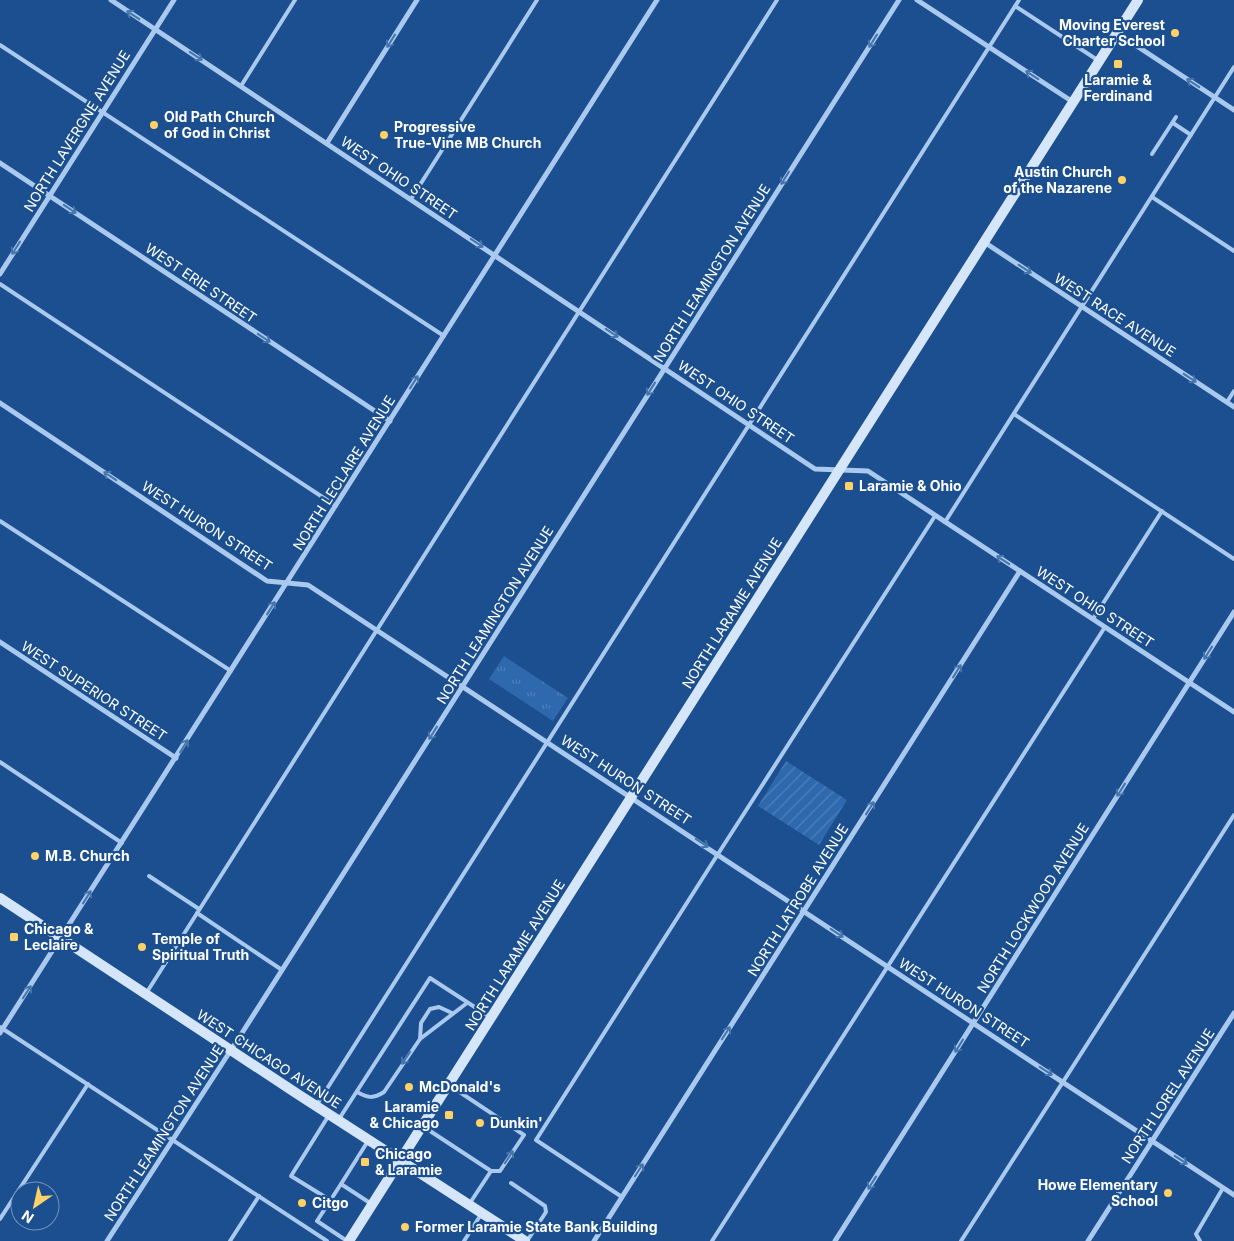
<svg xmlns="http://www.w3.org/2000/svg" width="1234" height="1241" viewBox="0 0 1234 1241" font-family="Inter,sans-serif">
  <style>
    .park { fill: url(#park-tufts) }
    .garden { fill: url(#garden-furrows) }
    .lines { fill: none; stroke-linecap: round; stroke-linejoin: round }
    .lane { stroke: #a9c9ee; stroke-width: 4 }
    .street { stroke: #a9c9ee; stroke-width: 5 }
    .secondary { stroke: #d6e6fa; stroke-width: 10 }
    .oneway { stroke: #4674ac }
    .poi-dot { fill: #ffd166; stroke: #1b4f8f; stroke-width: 2 }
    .labels { text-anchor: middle; stroke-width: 4.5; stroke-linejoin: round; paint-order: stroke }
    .poi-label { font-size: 14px; font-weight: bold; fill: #fff; stroke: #1b4f8f; text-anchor: start }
    .street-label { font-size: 14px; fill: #fff; stroke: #1b4f8f }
  </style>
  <defs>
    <pattern id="park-tufts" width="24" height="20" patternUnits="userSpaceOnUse" patternTransform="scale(1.25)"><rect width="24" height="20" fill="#2e69ad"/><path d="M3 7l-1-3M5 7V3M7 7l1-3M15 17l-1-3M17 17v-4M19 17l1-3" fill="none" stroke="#4d80b9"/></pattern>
    <pattern id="garden-furrows" width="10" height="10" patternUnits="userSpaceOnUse" patternTransform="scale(1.25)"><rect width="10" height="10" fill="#2e69ad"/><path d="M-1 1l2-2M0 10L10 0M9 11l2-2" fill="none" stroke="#4d80b9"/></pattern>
  </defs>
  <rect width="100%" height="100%" fill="#1b4f8f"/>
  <polygon class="park" points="504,656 568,698 553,721 489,679"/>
  <polygon class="garden" points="786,761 847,800 819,845 758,806"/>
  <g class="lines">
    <g class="lane">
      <polyline points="1015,6 1099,61"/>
      <polyline points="0,45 444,336"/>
      <polyline points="241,86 295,0"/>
      <polyline points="1173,123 1191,135"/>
      <polyline points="1152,154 1176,117"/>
      <polyline points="1152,197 1234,251"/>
      <polyline points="411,199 537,0"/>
      <polyline points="0,284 336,506"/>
      <polyline points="1227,402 1234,391"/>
      <polyline points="1014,414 1234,559"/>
      <polyline points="0,521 231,671"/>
      <polyline points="945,522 1234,67"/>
      <polyline points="1093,619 1162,511"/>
      <polyline points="0,762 122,843"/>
      <polyline points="149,876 199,909"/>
      <polyline points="197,913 282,970"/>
      <polyline points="147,992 777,0"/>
      <polyline points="0,1027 327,1241"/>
      <polyline points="420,1039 421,1023 430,1009 439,1007 452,1013"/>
      <polyline points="449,1085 524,1135 500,1171 491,1171"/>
      <path d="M357,1092C368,1098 373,1099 384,1092L420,1039L467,1003"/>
      <polyline points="316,1106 1019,0"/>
      <polyline points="329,1115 291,1176 330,1200"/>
      <polyline points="339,1119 430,978 490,1017"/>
      <polyline points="424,1127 491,1171 470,1203"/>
      <polyline points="511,1183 545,1206 546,1212 527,1241"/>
      <polyline points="341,1184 368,1141"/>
      <polyline points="622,1197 536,1140 718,854 935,516"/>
      <polyline points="0,1219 88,1084"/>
      <polyline points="230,1241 259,1196"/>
      <polyline points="347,1241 317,1221 341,1184 370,1203"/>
      <polyline points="464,1241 482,1213"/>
      <polyline points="712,1241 1105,627"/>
      <polyline points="961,1241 1234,815"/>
      <polyline points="1200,1241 1196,1234 1223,1188"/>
    </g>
    <g class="street">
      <polyline points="111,0 815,469 868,471 1234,712"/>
      <polyline points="917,0 1073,102"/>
      <polyline points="1117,33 1234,110"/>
      <polyline points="327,143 417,0"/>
      <polyline points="0,163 390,421"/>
      <polyline points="984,242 1234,407"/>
      <polyline points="0,274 174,0"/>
      <polyline points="0,403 267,581 308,585 1234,1195"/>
      <polyline points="0,642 176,758"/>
      <polyline points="0,1033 657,0"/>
      <polyline points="107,1241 242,1033 899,0"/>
      <polyline points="594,1241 1020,571"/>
      <polyline points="835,1241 1234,612"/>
      <polyline points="1088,1241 1234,1013"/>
    </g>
    <g class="secondary">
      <polyline points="0,898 296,1093 525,1241"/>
      <polyline points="349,1241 1138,0"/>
    </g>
  </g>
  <defs><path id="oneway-shaft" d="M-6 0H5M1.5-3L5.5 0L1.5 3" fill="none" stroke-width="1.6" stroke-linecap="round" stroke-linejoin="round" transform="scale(1.25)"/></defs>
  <g class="oneway">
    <use href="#oneway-shaft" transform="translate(133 15) rotate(-147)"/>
    <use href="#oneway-shaft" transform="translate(391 41) rotate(122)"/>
    <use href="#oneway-shaft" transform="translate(873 41) rotate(122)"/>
    <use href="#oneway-shaft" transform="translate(196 56) rotate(34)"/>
    <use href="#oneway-shaft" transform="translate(1032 75) rotate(-147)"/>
    <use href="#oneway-shaft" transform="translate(1193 83) rotate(-147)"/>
    <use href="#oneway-shaft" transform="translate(785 178) rotate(122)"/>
    <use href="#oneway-shaft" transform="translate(70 209) rotate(34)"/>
    <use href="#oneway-shaft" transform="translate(477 243) rotate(34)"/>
    <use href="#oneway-shaft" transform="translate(16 248) rotate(122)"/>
    <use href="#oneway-shaft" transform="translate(1025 269) rotate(33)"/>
    <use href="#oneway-shaft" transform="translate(612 333) rotate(34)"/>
    <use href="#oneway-shaft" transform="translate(264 338) rotate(34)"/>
    <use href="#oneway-shaft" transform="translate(1190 378) rotate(33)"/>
    <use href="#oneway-shaft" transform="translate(414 382) rotate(-58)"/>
    <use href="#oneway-shaft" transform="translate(651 389) rotate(122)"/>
    <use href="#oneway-shaft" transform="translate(110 476) rotate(-146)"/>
    <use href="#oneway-shaft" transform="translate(1003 560) rotate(-147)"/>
    <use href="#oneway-shaft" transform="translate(271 608) rotate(-58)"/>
    <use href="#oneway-shaft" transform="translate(1208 653) rotate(122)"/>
    <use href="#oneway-shaft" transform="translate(957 671) rotate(-58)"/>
    <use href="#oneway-shaft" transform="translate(433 733) rotate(122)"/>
    <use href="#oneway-shaft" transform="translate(184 746) rotate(-58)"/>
    <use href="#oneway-shaft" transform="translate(1121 790) rotate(122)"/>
    <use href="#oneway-shaft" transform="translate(870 808) rotate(-58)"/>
    <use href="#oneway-shaft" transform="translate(702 843) rotate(33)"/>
    <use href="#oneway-shaft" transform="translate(87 897) rotate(-58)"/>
    <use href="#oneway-shaft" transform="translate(837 933) rotate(34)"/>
    <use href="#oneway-shaft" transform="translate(27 992) rotate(-57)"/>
    <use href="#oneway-shaft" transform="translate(726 1033) rotate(-57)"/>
    <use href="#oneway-shaft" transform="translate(959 1046) rotate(122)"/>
    <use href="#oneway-shaft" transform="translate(406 1058) rotate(124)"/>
    <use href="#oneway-shaft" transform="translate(1046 1071) rotate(33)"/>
    <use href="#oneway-shaft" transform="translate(509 1157) rotate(-57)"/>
    <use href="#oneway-shaft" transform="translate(1181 1160) rotate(33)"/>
    <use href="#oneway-shaft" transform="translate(639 1170) rotate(-57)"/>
    <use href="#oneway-shaft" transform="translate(872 1183) rotate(122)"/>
  </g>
  <g class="poi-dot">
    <circle cx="1175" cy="33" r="5"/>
    <rect x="1113" y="59" width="10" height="10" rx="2.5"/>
    <circle cx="154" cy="125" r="5"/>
    <circle cx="384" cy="135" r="5"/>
    <circle cx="1122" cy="180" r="5"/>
    <rect x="844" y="481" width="10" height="10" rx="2.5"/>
    <circle cx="35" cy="856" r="5"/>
    <rect x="9" y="932" width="10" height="10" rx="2.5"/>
    <circle cx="142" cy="947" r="5"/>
    <circle cx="409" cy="1087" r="5"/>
    <rect x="444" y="1110" width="10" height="10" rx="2.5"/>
    <circle cx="480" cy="1123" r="5"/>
    <rect x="360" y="1157" width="10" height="10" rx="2.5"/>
    <circle cx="1168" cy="1193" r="5"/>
    <circle cx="302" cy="1203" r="5"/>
    <circle cx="405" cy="1227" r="5"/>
  </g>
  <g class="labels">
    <g class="poi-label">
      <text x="1165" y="30" text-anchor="end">Moving Everest<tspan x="1165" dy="16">Charter School</tspan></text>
      <text x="1118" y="85" text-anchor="middle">Laramie &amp;<tspan x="1118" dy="16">Ferdinand</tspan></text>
      <text x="164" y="122">Old Path Church<tspan x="164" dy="16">of God in Christ</tspan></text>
      <text x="394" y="132">Progressive<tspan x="394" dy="16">True-Vine MB Church</tspan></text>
      <text x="1112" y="177" text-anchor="end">Austin Church<tspan x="1112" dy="16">of the Nazarene</tspan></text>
      <text x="859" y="491">Laramie &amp; Ohio</text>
      <text x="45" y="861">M.B. Church</text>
      <text x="24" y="934">Chicago &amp;<tspan x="24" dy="16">Leclaire</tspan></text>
      <text x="152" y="944">Temple of<tspan x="152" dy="16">Spiritual Truth</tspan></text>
      <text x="419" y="1092">McDonald's</text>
      <text x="439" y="1112" text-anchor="end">Laramie<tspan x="439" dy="16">&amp; Chicago</tspan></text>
      <text x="490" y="1128">Dunkin'</text>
      <text x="375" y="1159">Chicago<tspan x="375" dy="16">&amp; Laramie</tspan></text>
      <text x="1158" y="1190" text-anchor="end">Howe Elementary<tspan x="1158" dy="16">School</tspan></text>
      <text x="312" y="1208">Citgo</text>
      <text x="415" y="1232">Former Laramie State Bank Building</text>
    </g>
    <g class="street-label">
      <text transform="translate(77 131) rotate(-58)" y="5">NORTH LAVERGNE AVENUE</text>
      <text transform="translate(399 178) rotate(34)" y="5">WEST OHIO STREET</text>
      <text transform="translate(712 273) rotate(-58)" y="5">NORTH LEAMINGTON AVENUE</text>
      <text transform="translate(201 283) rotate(34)" y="5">WEST ERIE STREET</text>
      <text transform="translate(1115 315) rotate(33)" y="5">WEST RACE AVENUE</text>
      <text transform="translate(736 402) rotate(34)" y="5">WEST OHIO STREET</text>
      <text transform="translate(344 473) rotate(-58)" y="5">NORTH LECLAIRE AVENUE</text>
      <text transform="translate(207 526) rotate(33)" y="5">WEST HURON STREET</text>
      <text transform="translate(1095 607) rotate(33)" y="5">WEST OHIO STREET</text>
      <text transform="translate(732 613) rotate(-58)" y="5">NORTH LARAMIE AVENUE</text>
      <text transform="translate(495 615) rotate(-58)" y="5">NORTH LEAMINGTON AVENUE</text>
      <text transform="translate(94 691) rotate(33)" y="5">WEST SUPERIOR STREET</text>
      <text transform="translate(626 780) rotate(33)" y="5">WEST HURON STREET</text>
      <text transform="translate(798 900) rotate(-58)" y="5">NORTH LATROBE AVENUE</text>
      <text transform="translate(1033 908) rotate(-58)" y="5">NORTH LOCKWOOD AVENUE</text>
      <text transform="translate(515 955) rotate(-58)" y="5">NORTH LARAMIE AVENUE</text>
      <text transform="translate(964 1003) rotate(33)" y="5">WEST HURON STREET</text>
      <text transform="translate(269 1059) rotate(33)" y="5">WEST CHICAGO AVENUE</text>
      <text transform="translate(1168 1096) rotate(-57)" y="5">NORTH LOREL AVENUE</text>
      <text transform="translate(164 1133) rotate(-57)" y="5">NORTH LEAMINGTON AVENUE</text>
    </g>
  </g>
  <g transform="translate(35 1206) rotate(214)"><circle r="24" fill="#1b4f8f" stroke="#7695bc"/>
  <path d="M0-4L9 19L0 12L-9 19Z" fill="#ffd166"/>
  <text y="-8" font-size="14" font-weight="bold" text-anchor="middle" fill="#ffffff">N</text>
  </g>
</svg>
